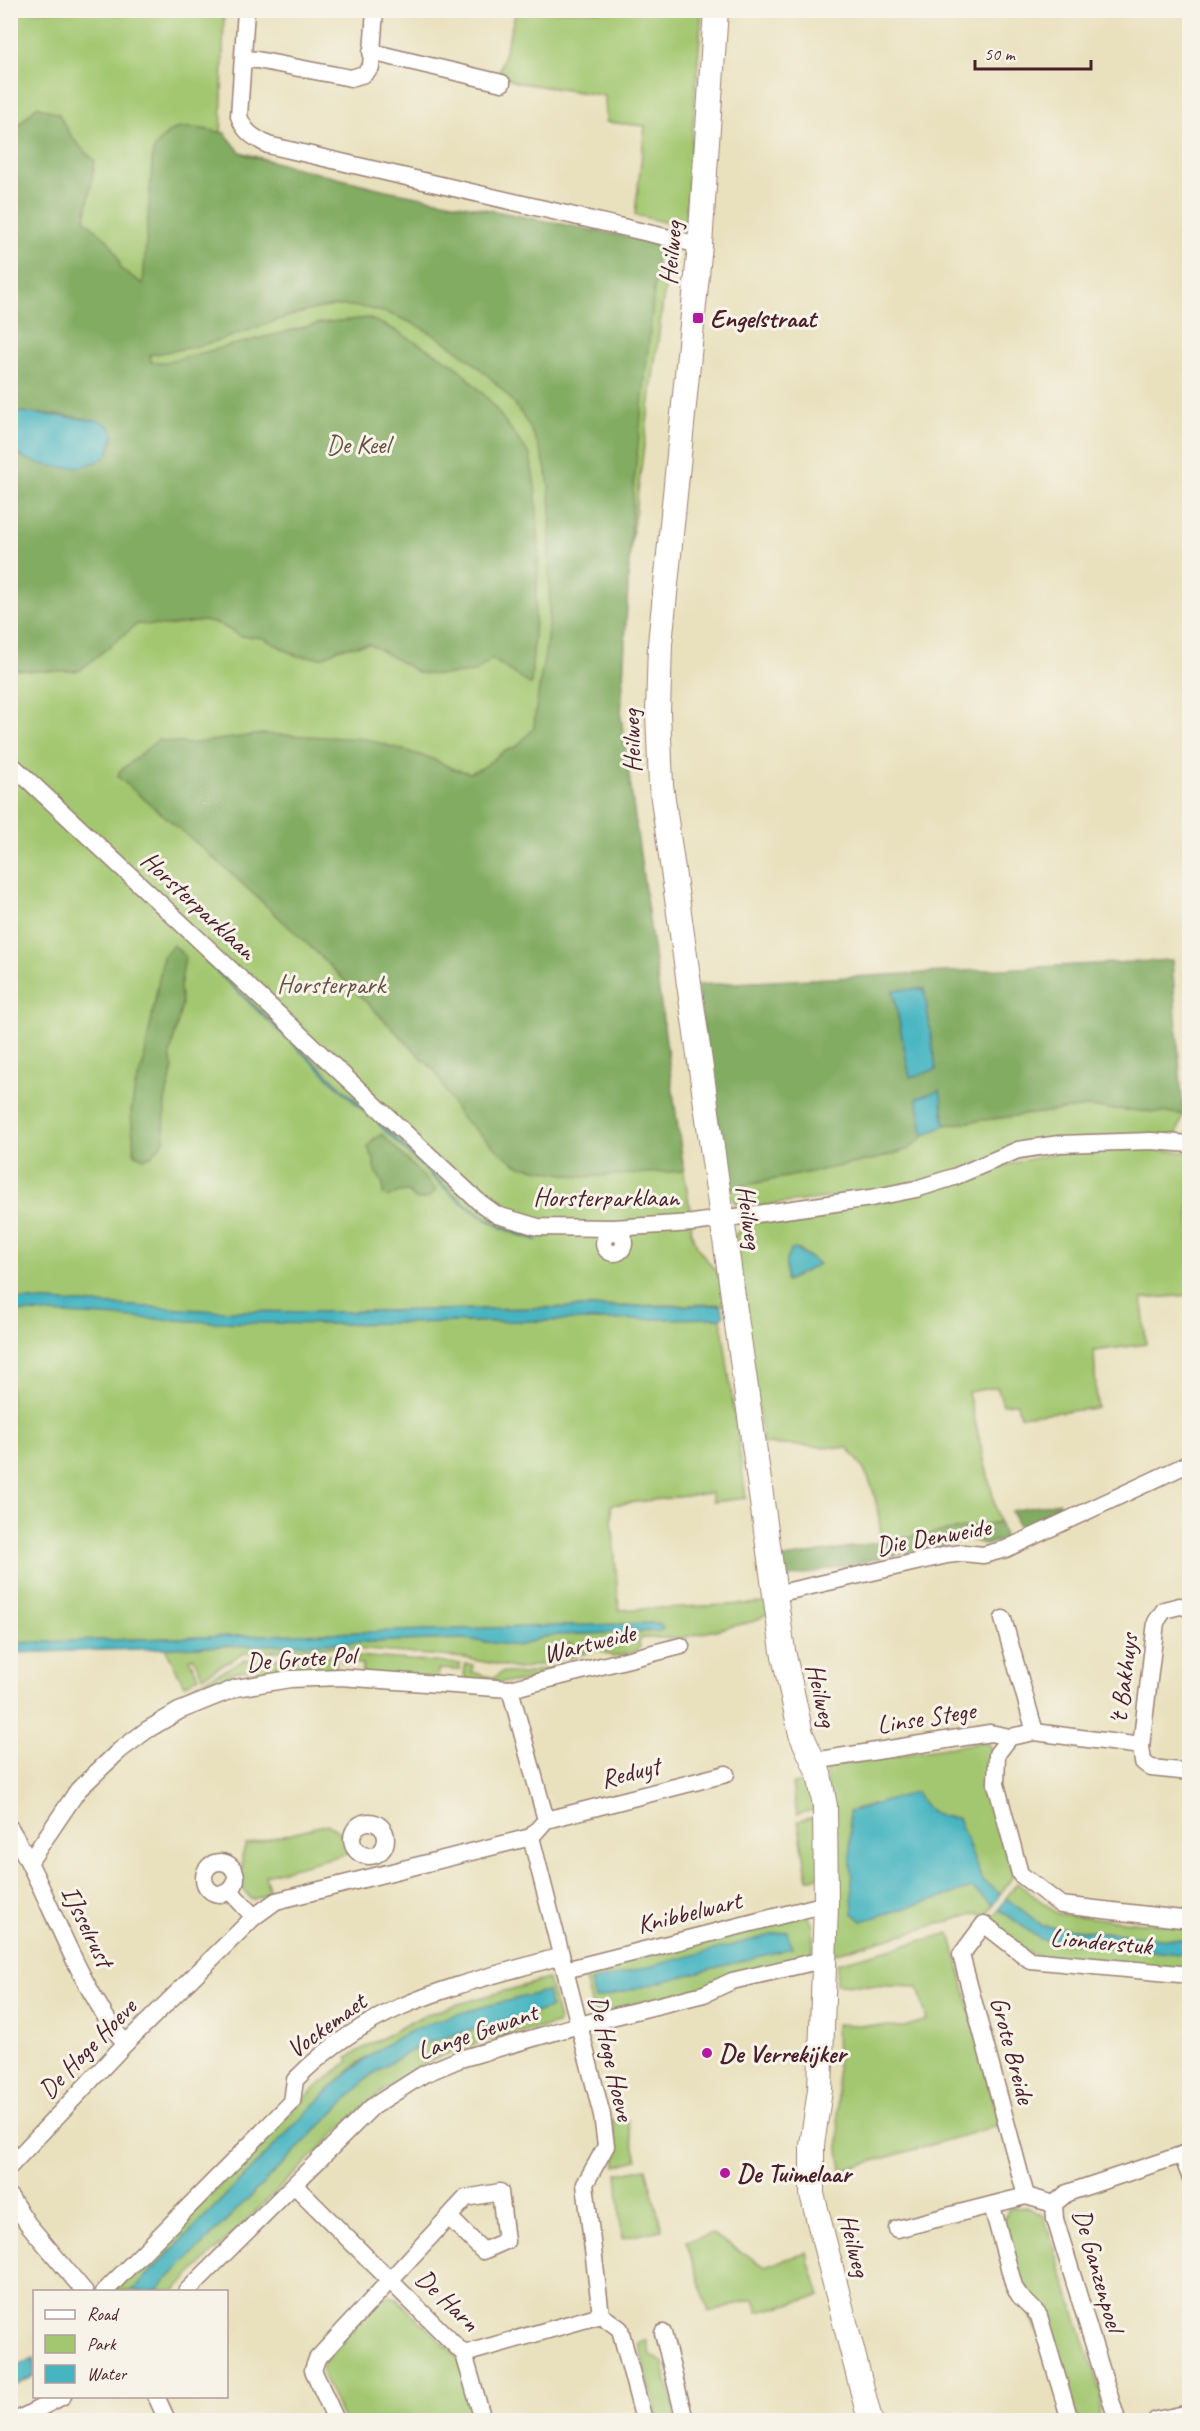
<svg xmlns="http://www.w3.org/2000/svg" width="1200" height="2431" viewBox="0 0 1200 2431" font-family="Caveat,sans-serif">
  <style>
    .green { fill: #a3c770; stroke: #76734e; stroke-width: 1.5; fill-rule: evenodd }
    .forest { fill: #82ac62; stroke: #666646; stroke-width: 1.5; fill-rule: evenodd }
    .water { fill: #46b5c1; stroke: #486a76; stroke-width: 1.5 }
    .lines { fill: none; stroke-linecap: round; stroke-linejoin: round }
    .street-casing { stroke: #9a8074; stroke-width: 19 }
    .secondary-casing { stroke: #9a8074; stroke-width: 26 }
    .street { stroke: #fff; stroke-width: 16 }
    .secondary { stroke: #fff; stroke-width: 24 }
    .poi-dot { fill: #b5179e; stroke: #f7f3e8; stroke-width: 2 }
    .labels { text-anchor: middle; stroke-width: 6; stroke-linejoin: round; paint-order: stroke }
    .street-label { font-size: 26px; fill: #4a1f2b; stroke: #f7f3e8 }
    .poi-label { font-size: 26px; font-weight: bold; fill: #4a1f2b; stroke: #f7f3e8; text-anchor: start }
    .park-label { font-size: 26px; fill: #655140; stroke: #f7f3e8 }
  </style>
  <rect width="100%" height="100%" fill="#f7f3e8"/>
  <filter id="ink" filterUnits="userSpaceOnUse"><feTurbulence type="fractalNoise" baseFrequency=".0167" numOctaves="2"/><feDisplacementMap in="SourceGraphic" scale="12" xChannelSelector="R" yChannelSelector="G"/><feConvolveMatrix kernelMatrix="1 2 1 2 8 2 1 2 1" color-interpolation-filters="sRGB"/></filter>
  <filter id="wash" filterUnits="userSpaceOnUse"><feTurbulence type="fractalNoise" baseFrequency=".008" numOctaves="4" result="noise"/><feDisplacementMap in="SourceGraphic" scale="24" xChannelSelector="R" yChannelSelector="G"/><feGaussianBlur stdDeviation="1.35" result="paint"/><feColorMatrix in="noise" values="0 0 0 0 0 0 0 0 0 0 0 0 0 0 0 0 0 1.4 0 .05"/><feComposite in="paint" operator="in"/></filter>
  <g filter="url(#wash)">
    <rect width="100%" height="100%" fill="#e9e1be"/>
    <g class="green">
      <polygon points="10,11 224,11 221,146 666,279 625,590 618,718 682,1171 684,1171 691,1216 691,1231 698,1248 720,1277 727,1304 328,1312 216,1311 11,1299"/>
      <polygon points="516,11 702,11 685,227 635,215 645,126 606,122 605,96 515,82 499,73"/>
      <polygon points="1086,1107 1183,1114 1177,1134 1140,1140 1082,1140 900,1189 743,1208 736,1204 726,1189 880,1158 909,1149 924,1136 945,1125"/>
      <path d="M1140,1149L1189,1152V1295L1142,1299L1146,1344L1094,1351L1097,1408L1020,1416L1017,1403L1003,1404L997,1387L968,1392L999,1522L882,1542C876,1500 877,1482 848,1448L763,1444L733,1238L744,1225L756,1218L982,1171L1059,1152ZM800,1250L818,1264L787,1281L786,1260Z"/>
      <polygon points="10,1311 329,1324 721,1318 746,1498 713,1502 711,1493 611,1505 619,1610 766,1603 768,1613 755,1621 681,1638 642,1638 639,1641 640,1647 634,1652 613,1657 598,1649 568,1658 575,1647 569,1643 557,1661 518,1669 465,1658 331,1647 244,1653 203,1676 193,1657 189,1659 199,1677 184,1685 165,1648 463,1639 519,1646 543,1637 558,1635 660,1631 663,1629 657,1623 11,1643"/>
      <polygon points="336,1655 336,1673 254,1679 251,1669 230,1673 233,1684 192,1699 188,1691 189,1688 244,1660"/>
      <polygon points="343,1655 460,1664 460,1670 438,1669 438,1680 362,1675 362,1664 342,1662"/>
      <polygon points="465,1664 473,1665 472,1672 494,1678 502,1672 524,1674 553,1667 549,1674 521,1682 464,1682"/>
      <path d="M983,1742L988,1744L991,1748L988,1783L1013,1876L1000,1894L982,1880L958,1818C935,1818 927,1812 916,1792L853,1913L862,1921L972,1888L993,1905L985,1917L978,1913L833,1954L826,1767Z"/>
      <polygon points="816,1780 820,1808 797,1814 792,1784"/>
      <polygon points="822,1815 823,1875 808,1879 798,1821"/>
      <polygon points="327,1824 343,1834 350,1853 265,1875 270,1893 252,1900 242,1888 242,1856 246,1845"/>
      <polygon points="1017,1883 1058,1914 1189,1928 1189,1941 1043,1926 1006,1898"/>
      <polygon points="999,1909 1040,1939 1189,1955 1189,1971 1033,1955 989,1922"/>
      <polygon points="803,1916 809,1917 813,1926 813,1951 807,1956 706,1988 594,2015 583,1972"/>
      <polygon points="950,1933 1000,2125 842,2170 839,2149 836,2024 904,2027 927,2020 918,1987 836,1984 837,1963"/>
      <path d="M548,1979L559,2020L557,2024C519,2033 477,2040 441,2056C414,2068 391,2086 367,2103L174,2291H156L371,2075L394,2060L428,2042L551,2008L547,1992L406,2033L358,2063L331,2088L132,2291L114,2292L315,2088L349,2061L347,2057L422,2016L451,2006Z"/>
      <polygon points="627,2119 637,2160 616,2166 613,2120"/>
      <polygon points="646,2168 662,2230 622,2238 617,2174"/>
      <polygon points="1027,2207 1044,2216 1101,2394 1098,2418 1082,2420 1072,2411 1021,2293 1002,2225 1009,2208"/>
      <polygon points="712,2234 764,2266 807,2253 820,2296 758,2312 754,2299 709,2312 686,2241"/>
      <polygon points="388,2295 396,2298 459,2358 477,2420 343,2420 322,2373 322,2364 381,2298"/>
      <polygon points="647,2341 650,2354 662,2362 677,2420 659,2420 638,2343"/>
    </g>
    <g class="forest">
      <path d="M37,106L59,114C68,134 78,146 95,161L85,220C103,236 116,243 121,269L143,284L153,151C158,144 164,134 173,130C187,124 210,131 225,133L240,152L248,156L386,190L659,243L633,493L621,717L684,1171L580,1177L520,1166L502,1154L459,1115L435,1071L317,953L221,864L118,777L119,772L158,740L188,744L262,734L366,739L430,758L454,769L470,773L482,768L503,752L516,747L534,728C536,695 545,662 548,629C551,604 549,577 549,552C550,534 552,515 550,497C545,429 506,386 453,347C420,324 376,303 335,306C296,310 254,330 217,341C195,348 172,350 150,355L151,362H165L321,323L368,318L391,328L454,364L489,400L530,455L536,493L539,549L531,685L492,659L475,672L440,675L419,673L370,644L340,648L322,658L297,656L263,638L240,636L219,624L203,621L167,626L137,624L79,671H34L11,669L10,449L19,456L110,427C94,416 29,410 11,416V133Z"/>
      <polygon points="173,945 185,956 180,988 182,1004 170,1055 173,1069 165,1101 164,1141 151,1156 144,1158 134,1153 131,1112 135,1087 143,1065 163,957"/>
      <path d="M1172,960L1183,1114L1086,1107L945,1125L940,1091L917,1098L924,1136L909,1149L880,1158L726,1189L697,985ZM924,989L936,1070L910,1077L893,991Z"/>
      <polygon points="382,1134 436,1190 429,1198 417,1200 408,1192 399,1192 388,1197 383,1195 383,1184 374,1168 374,1160 368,1147 374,1139"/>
      <polygon points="1059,1502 1065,1511 1021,1531 1011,1511"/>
      <polygon points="999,1522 1005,1539 986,1545 969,1539 786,1578 780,1567 779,1559"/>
    </g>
    <g class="water">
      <path d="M21,412L100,421L110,427L114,434L108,455C81,475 36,469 11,449V416Z"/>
      <polygon points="207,961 371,1115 370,1117 206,962"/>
      <polygon points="924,989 936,1070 910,1077 893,990"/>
      <polygon points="940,1090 945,1125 924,1136 917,1098"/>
      <path d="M380,1123C427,1167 471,1224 536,1238L537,1240C471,1226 426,1169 379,1125Z"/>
      <polygon points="796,1249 819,1264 786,1281 786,1260 791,1250"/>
      <polygon points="10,1299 216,1311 328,1312 720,1305 724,1314 721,1318 329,1324 211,1322 11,1311"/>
      <polygon points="657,1623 662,1625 663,1629 660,1631 558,1635 543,1637 519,1646 463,1639 10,1653 11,1643"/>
      <path d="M916,1792C927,1812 935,1818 958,1818L982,1880L1000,1894L993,1905L972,1888L862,1921L853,1913L849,1812Z"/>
      <polygon points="1006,1898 1043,1926 1189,1941 1189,1955 1040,1939 999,1909"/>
      <polygon points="787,1931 792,1948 595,1999 590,1982"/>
      <path d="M547,1991L551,2008L428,2042L394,2060L371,2075L156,2291H132L331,2088C354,2067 377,2048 405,2034C446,2013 502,2003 547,1991Z"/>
      <polygon points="34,2358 34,2376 11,2388 11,2368"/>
    </g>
  </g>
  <g filter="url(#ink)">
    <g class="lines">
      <defs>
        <g id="street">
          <path d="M246,10L239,116C244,132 253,137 268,145L700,245"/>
          <polyline points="371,52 502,83"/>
          <polyline points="244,59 257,60 351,78 364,74 371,67 375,10"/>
          <polyline points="10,763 479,1202 497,1215 538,1227 613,1228 693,1223 871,1198 916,1189 954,1177 1018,1150 1059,1144 1151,1141 1190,1144"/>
          <circle cx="614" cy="1243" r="10"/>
          <polyline points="776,1594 947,1555 963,1553 983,1555 1006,1549 1190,1463"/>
          <polyline points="1003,1619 1035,1732"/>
          <polyline points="510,1689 546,1820"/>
          <polyline points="1141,1746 1156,1622 1164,1610 1180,1606 1190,1608"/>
          <polyline points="814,1761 990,1733 1010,1737"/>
          <polyline points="1190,1772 1151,1768 1143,1762 1141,1746 1035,1732 1010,1737 997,1754 996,1784 1020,1874 1061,1905 1190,1920"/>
          <polyline points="546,1820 726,1774"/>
          <circle cx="369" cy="1839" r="17"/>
          <path d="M10,1828C43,1882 62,1943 94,1997C104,2014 112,2030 126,2043"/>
          <polyline points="531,1837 602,2115 606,2146 585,2184 601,2315 620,2329 644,2420"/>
          <polyline points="30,1861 78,1790 119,1751 147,1730 179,1711 236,1688 290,1679 340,1677 510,1689 681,1646"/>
          <circle cx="220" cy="1878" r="16"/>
          <polyline points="230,1891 254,1917"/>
          <polyline points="565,1970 826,1904"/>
          <polyline points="1182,2155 1190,2176"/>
          <polyline points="10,2166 126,2043 254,1917 276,1901 531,1837 546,1820"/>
          <polyline points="294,2185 464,2354 483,2420"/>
          <polyline points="1026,2196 961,1955 984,1924 1030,1960 1190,1975"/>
          <polyline points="10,2197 28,2224 85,2292"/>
          <path d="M992,2206L1014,2286C1019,2299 1030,2304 1039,2316L1070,2420"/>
          <polyline points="897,2229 1026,2196 1054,2204"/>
          <path d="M104,2292L292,2102L295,2080C373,2000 459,1986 561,1956"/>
          <polyline points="186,2292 372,2107 424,2074 460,2059 579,2025 704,1994 732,1981 822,1960"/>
          <polyline points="663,2333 685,2420"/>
          <polyline points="464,2354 601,2315"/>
          <polyline points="156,2396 167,2420"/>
          <polyline points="17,2420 63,2396"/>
          <polyline points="336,2420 313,2370 317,2359 466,2198 500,2192 506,2241 483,2251 449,2217"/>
          <polyline points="1117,2420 1055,2219 1054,2204 1067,2193 1190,2152"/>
          <polyline points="1156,2420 1190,2413"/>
        </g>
        <polyline id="secondary" points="716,10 700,245 660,644 658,713 661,785 783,1651 801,1734 819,1774 825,1806 826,1904 820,2090 812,2145 812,2194 870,2420"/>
      </defs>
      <use href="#street" class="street-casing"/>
      <use href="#secondary" class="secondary-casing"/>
      <use href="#street" class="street"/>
      <use href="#secondary" class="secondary"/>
    </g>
  </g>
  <g class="poi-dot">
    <rect x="692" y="312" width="12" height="12" rx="3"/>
    <circle cx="707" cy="2053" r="6"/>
    <circle cx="725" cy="2173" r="6"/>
  </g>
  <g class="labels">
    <g class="street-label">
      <text transform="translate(670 253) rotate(-85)" y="9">Heilweg</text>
      <text transform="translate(631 741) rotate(-92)" y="9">Heilweg</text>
      <text transform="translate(199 905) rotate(43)" y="9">Horsterparklaan</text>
      <text x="606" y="1206">Horsterparklaan</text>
      <text transform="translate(750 1217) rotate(82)" y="9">Heilweg</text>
      <text transform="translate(933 1536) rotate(-10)" y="9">Die Denweide</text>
      <text transform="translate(589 1643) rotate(-14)" y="9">Wartweide</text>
      <text transform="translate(301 1658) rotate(-4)" y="9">De Grote Pol</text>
      <text transform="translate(1123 1679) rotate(-83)" y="9">'t Bakhuys</text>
      <text transform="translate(822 1695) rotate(77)" y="9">Heilweg</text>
      <text transform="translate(926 1717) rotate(-9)" y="9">Linse Stege</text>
      <text transform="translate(630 1772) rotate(-14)" y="9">Reduyt</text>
      <text transform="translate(689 1912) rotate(-14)" y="9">Knibbelwart</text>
      <text transform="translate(88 1926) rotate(64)" y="9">IJsselrust</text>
      <text transform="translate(1101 1941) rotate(5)" y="9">Lionderstuk</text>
      <text transform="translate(326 2025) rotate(-36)" y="9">Vockemaet</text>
      <text transform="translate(477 2031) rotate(-19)" y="9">Lange Gewant</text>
      <text transform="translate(87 2048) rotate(-46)" y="9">De Hoge Hoeve</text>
      <text transform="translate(1013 2050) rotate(75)" y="9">Grote Breide</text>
      <text transform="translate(612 2058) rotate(77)" y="9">De Hoge Hoeve</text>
      <text transform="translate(855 2245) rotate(76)" y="9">Heilweg</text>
      <text transform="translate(1099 2270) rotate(74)" y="9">De Ganzenpoel</text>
      <text transform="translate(448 2300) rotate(44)" y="9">De Harn</text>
    </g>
    <g class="poi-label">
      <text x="710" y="327">Engelstraat</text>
      <text x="719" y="2062">De Verrekijker</text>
      <text x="737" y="2182">De Tuimelaar</text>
    </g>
    <g class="park-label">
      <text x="358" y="453">De Keel</text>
      <text x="331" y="993">Horsterpark</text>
    </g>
  </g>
  <rect width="1200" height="2431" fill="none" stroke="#f7f3e8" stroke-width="36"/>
  <rect x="33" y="2290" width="195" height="108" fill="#f7f3e8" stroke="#b29e9c" stroke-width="1.5"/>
  <rect x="45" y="2310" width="30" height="9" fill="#ffffff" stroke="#b29e9c" stroke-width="1.5"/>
  <text x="87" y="2320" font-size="18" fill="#4a1f2b">Road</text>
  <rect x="45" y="2335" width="30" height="18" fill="#a3c770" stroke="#b29e9c" stroke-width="1.5"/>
  <text x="87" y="2350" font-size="18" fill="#4a1f2b">Park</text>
  <rect x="45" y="2365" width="30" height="18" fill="#46b5c1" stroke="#b29e9c" stroke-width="1.5"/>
  <text x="87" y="2380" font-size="18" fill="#4a1f2b">Water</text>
  <path d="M975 60v9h116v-9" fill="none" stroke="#4a1f2b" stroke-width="3"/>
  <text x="984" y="60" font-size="18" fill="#4a1f2b" stroke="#f7f3e8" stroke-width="4.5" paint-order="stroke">50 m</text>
</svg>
